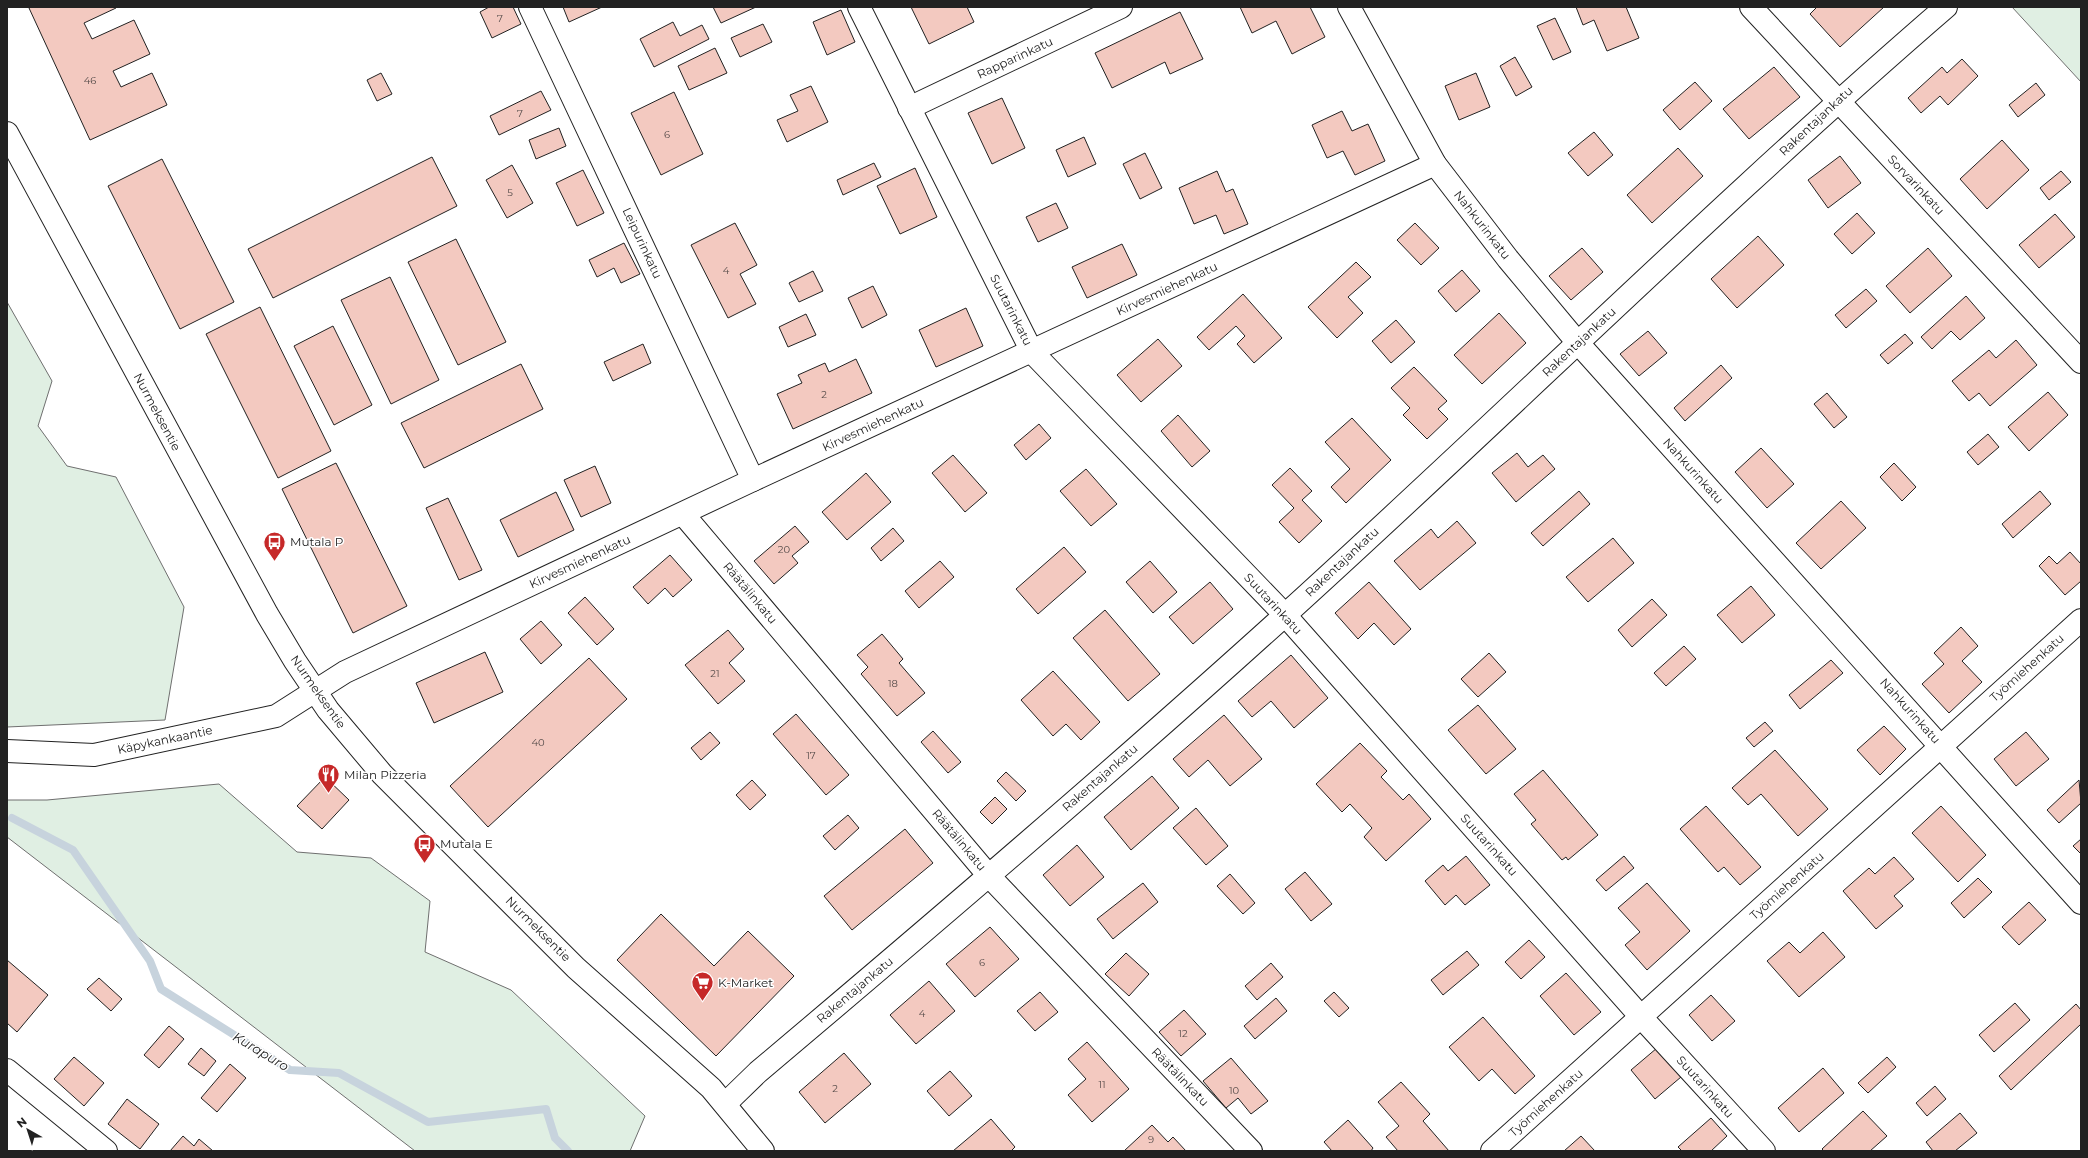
<svg xmlns="http://www.w3.org/2000/svg" width="2088" height="1158" viewBox="0 0 2088 1158" font-family="Montserrat,sans-serif">
  <style>
    .green { fill: #e0efe3; stroke: #6f6f6f }
    .lines { fill: none; stroke-linecap: round; stroke-linejoin: round }
    .stream { stroke: #c7d3dd; stroke-width: 8 }
    .building { fill: #f3c9c0; stroke: #222 }
    .minor-casing { stroke: #222; stroke-width: 24 }
    .tertiary-casing { stroke: #222; stroke-width: 24 }
    .minor { stroke: #fff; stroke-width: 22 }
    .tertiary { stroke: #fff; stroke-width: 22 }
    .labels { text-anchor: middle; stroke-width: 3; stroke-linejoin: round; paint-order: stroke }
    .number-label { font-size: 10px; fill: #564c4a }
    .street-label { font-size: 12px; fill: #222; stroke: #fff }
    .poi-label { font-size: 12px; fill: #222; stroke: #fff; text-anchor: start }
    .water-label { font-size: 13px; font-style: italic; fill: #222; stroke: #fff }
  </style>
  <rect width="100%" height="100%" fill="#fff"/>
  <g class="green">
    <polygon points="2012,7 2081,7 2081,82"/>
    <polygon points="7,302 52,381 38,426 67,466 116,477 184,607 165,720 7,727"/>
    <polygon points="219,784 297,852 371,858 430,901 425,952 511,990 645,1116 630,1151 415,1151 7,837 7,800 47,800"/>
  </g>
  <g class="lines">
    <polyline class="stream" points="12,818 73,850 150,961 161,989 290,1070 339,1073 428,1122 546,1109 555,1138 568,1151"/>
  </g>
  <g class="building">
    <polygon points="31,7 115,7 116,8 84,23 92,39 134,20 150,54 113,71 121,87 152,73 167,105 90,140 29,8"/>
    <polygon points="489,7 513,7 521,24 492,38 480,12"/>
    <polygon points="563,7 602,7 569,22"/>
    <polygon points="713,7 756,7 721,23"/>
    <polygon points="911,7 967,7 974,22 929,44"/>
    <polygon points="1240,7 1310,7 1325,37 1292,54 1276,21 1252,33"/>
    <polygon points="1576,7 1626,7 1639,38 1607,51 1594,20 1583,25"/>
    <polygon points="1817,7 1884,7 1840,47 1810,14"/>
    <polygon points="841,10 855,42 827,55 813,22"/>
    <polygon points="1180,12 1203,59 1170,74 1165,62 1112,88 1095,53"/>
    <polygon points="1555,18 1571,52 1553,60 1537,26"/>
    <polygon points="673,22 680,36 702,25 709,39 654,67 640,39"/>
    <polygon points="763,24 772,42 740,57 731,38"/>
    <polygon points="715,48 727,73 689,90 678,66"/>
    <polygon points="1515,57 1532,87 1516,96 1500,66"/>
    <polygon points="1962,59 1978,76 1948,105 1940,96 1921,113 1908,98 1942,67 1947,73"/>
    <polygon points="1774,67 1800,97 1749,139 1723,109"/>
    <polygon points="381,73 392,94 377,101 367,80"/>
    <polygon points="1476,73 1490,107 1459,120 1445,86"/>
    <polygon points="1695,82 1712,101 1680,130 1663,110"/>
    <polygon points="2036,83 2045,95 2018,117 2009,105"/>
    <polygon points="811,86 828,122 787,142 777,120 798,111 790,95"/>
    <polygon points="541,91 551,110 499,135 490,116"/>
    <polygon points="674,92 703,154 661,175 631,113"/>
    <polygon points="1002,98 1025,148 992,164 968,113"/>
    <polygon points="1342,111 1352,131 1368,124 1385,161 1355,175 1343,151 1327,158 1312,125"/>
    <polygon points="559,128 566,146 536,159 529,140"/>
    <polygon points="1594,132 1613,155 1588,176 1568,153"/>
    <polygon points="1084,137 1096,164 1068,177 1056,150"/>
    <polygon points="2002,140 2029,170 1987,209 1960,179"/>
    <polygon points="1678,148 1703,176 1652,223 1627,195"/>
    <polygon points="1145,153 1162,188 1140,199 1123,164"/>
    <polygon points="1840,156 1861,183 1828,208 1808,180"/>
    <polygon points="432,157 457,206 273,298 248,249"/>
    <polygon points="162,159 234,302 180,329 108,186"/>
    <polygon points="874,163 881,177 843,195 837,180"/>
    <polygon points="512,165 533,203 507,218 486,180"/>
    <polygon points="915,168 937,217 900,234 877,186"/>
    <polygon points="583,170 604,213 577,226 556,183"/>
    <polygon points="1217,171 1226,192 1233,189 1248,224 1224,234 1216,215 1194,224 1179,188"/>
    <polygon points="2061,171 2071,182 2049,200 2040,188"/>
    <polygon points="1056,203 1068,228 1038,242 1026,217"/>
    <polygon points="1857,213 1875,233 1852,254 1834,234"/>
    <polygon points="2055,214 2075,237 2039,268 2019,245"/>
    <polygon points="735,223 757,265 740,274 756,304 728,318 691,245"/>
    <polygon points="1415,223 1439,248 1421,265 1397,240"/>
    <polygon points="1758,236 1784,265 1737,308 1711,279"/>
    <polygon points="456,239 506,342 458,365 408,262"/>
    <polygon points="624,243 640,274 621,283 614,268 597,277 589,260"/>
    <polygon points="1122,244 1137,275 1087,298 1072,267"/>
    <polygon points="1582,248 1603,272 1571,300 1549,276"/>
    <polygon points="1928,248 1952,276 1910,313 1886,286"/>
    <polygon points="1356,262 1371,277 1348,297 1363,313 1337,338 1308,307"/>
    <polygon points="1462,270 1480,291 1456,312 1438,291"/>
    <polygon points="813,271 823,291 799,302 789,283"/>
    <polygon points="390,277 439,380 391,404 341,300"/>
    <polygon points="873,286 887,315 862,328 848,298"/>
    <polygon points="1866,289 1877,301 1846,328 1835,315"/>
    <polygon points="1243,294 1282,338 1254,363 1237,344 1245,336 1236,326 1209,350 1197,337"/>
    <polygon points="1966,296 1985,318 1960,340 1951,331 1932,349 1921,337"/>
    <polygon points="260,307 331,451 278,478 206,334"/>
    <polygon points="966,308 983,346 936,367 919,330"/>
    <polygon points="1499,313 1526,343 1482,384 1454,355"/>
    <polygon points="806,314 816,335 788,347 779,327"/>
    <polygon points="1396,320 1415,342 1391,363 1372,341"/>
    <polygon points="333,326 372,405 334,425 294,346"/>
    <polygon points="1648,331 1667,353 1639,376 1620,354"/>
    <polygon points="1905,334 1913,343 1888,364 1880,355"/>
    <polygon points="1158,339 1182,366 1141,402 1117,375"/>
    <polygon points="2016,340 2037,365 1990,406 1979,393 1969,401 1952,381 1989,350 1996,358"/>
    <polygon points="643,344 651,363 613,381 604,362"/>
    <polygon points="856,359 872,393 793,429 777,394 802,383 798,375 825,363 829,372"/>
    <polygon points="521,364 543,409 424,468 401,423"/>
    <polygon points="1721,365 1732,378 1685,421 1674,408"/>
    <polygon points="1414,367 1447,401 1438,409 1448,419 1427,439 1403,415 1410,408 1391,388"/>
    <polygon points="2048,392 2068,415 2029,451 2008,427"/>
    <polygon points="1827,393 1847,417 1834,428 1814,404"/>
    <polygon points="1178,415 1210,451 1192,467 1161,431"/>
    <polygon points="1352,418 1391,460 1346,503 1331,487 1350,469 1325,442"/>
    <polygon points="1039,424 1051,438 1026,460 1014,445"/>
    <polygon points="1988,434 1999,447 1978,465 1967,452"/>
    <polygon points="1761,448 1794,484 1767,508 1735,472"/>
    <polygon points="1517,453 1528,467 1543,455 1555,469 1516,502 1492,473"/>
    <polygon points="953,455 987,493 965,512 932,473"/>
    <polygon points="336,463 407,606 353,633 282,489"/>
    <polygon points="1894,463 1916,487 1902,501 1880,477"/>
    <polygon points="595,466 611,503 581,517 564,480"/>
    <polygon points="1290,468 1312,491 1302,500 1322,521 1299,543 1279,522 1294,508 1272,485"/>
    <polygon points="1086,469 1117,504 1091,526 1060,491"/>
    <polygon points="866,473 891,502 847,540 822,512"/>
    <polygon points="1579,491 1590,504 1543,546 1531,533"/>
    <polygon points="2040,491 2051,504 2013,538 2002,524"/>
    <polygon points="556,492 574,530 518,557 500,520"/>
    <polygon points="448,498 482,570 459,580 426,508"/>
    <polygon points="1841,501 1866,528 1821,569 1796,543"/>
    <polygon points="1457,521 1476,543 1420,590 1394,561 1431,529 1438,538"/>
    <polygon points="795,526 809,542 792,556 798,563 774,584 754,561"/>
    <polygon points="893,528 904,541 881,561 871,548"/>
    <polygon points="1613,538 1634,563 1588,602 1566,577"/>
    <polygon points="1064,547 1086,572 1038,614 1016,589"/>
    <polygon points="2070,552 2081,564 2081,581 2065,595 2039,566 2049,556 2057,564"/>
    <polygon points="670,555 692,580 673,597 665,588 648,604 633,587"/>
    <polygon points="940,561 954,577 919,608 905,591"/>
    <polygon points="1150,561 1177,592 1153,613 1126,582"/>
    <polygon points="1210,582 1233,609 1193,644 1169,617"/>
    <polygon points="1369,582 1411,629 1394,645 1374,623 1358,639 1335,613"/>
    <polygon points="1751,586 1775,615 1742,643 1717,615"/>
    <polygon points="585,597 614,629 597,645 568,613"/>
    <polygon points="1652,599 1667,615 1632,647 1618,630"/>
    <polygon points="1105,610 1160,674 1128,701 1073,638"/>
    <polygon points="541,621 562,645 541,664 520,639"/>
    <polygon points="1961,627 1978,646 1962,661 1982,682 1949,713 1922,684 1944,664 1934,653"/>
    <polygon points="728,630 744,649 729,663 745,681 718,704 685,665"/>
    <polygon points="882,634 903,659 899,663 925,693 897,716 861,674 868,667 857,655"/>
    <polygon points="1684,646 1696,659 1666,686 1654,673"/>
    <polygon points="485,652 503,692 434,723 416,683"/>
    <polygon points="1489,653 1506,672 1478,697 1461,679"/>
    <polygon points="1291,655 1328,698 1294,728 1271,701 1252,717 1238,701"/>
    <polygon points="589,658 627,699 488,827 450,786"/>
    <polygon points="1831,660 1843,673 1800,709 1789,695"/>
    <polygon points="1053,671 1100,722 1081,740 1066,724 1053,736 1021,700"/>
    <polygon points="1478,705 1516,749 1486,774 1448,730"/>
    <polygon points="796,714 849,775 826,795 773,734"/>
    <polygon points="1224,715 1262,759 1230,786 1208,760 1189,777 1173,759"/>
    <polygon points="1765,722 1773,731 1754,747 1746,738"/>
    <polygon points="1884,726 1906,749 1880,775 1857,750"/>
    <polygon points="933,731 961,762 948,773 921,742"/>
    <polygon points="710,732 720,743 701,760 691,748"/>
    <polygon points="2026,732 2049,759 2016,786 1994,759"/>
    <polygon points="1360,743 1387,771 1381,777 1403,800 1409,794 1431,819 1386,861 1364,837 1372,828 1350,804 1342,812 1316,784"/>
    <polygon points="1775,750 1828,809 1798,836 1761,794 1748,805 1732,788"/>
    <polygon points="1543,770 1598,835 1568,860 1566,857 1562,860 1531,824 1536,820 1514,794"/>
    <polygon points="1006,772 1026,791 1016,801 997,781"/>
    <polygon points="1152,776 1179,808 1131,850 1104,817"/>
    <polygon points="325,777 349,800 322,829 297,806"/>
    <polygon points="752,780 766,795 750,810 736,795"/>
    <polygon points="2079,780 2081,803 2059,823 2047,810"/>
    <polygon points="995,797 1007,809 992,824 980,812"/>
    <polygon points="1706,806 1761,867 1740,885 1724,867 1718,872 1680,829"/>
    <polygon points="1941,806 1986,855 1958,882 1912,833"/>
    <polygon points="1196,808 1228,846 1206,865 1173,828"/>
    <polygon points="848,815 859,828 835,850 823,836"/>
    <polygon points="905,829 933,863 852,930 824,896"/>
    <polygon points="2081,839 2081,854 2073,846"/>
    <polygon points="1077,845 1104,877 1070,906 1043,875"/>
    <polygon points="1466,856 1490,885 1465,905 1456,895 1445,905 1425,881 1443,865 1448,871"/>
    <polygon points="1624,856 1634,868 1606,891 1596,880"/>
    <polygon points="1894,857 1914,879 1894,896 1903,906 1876,929 1843,891 1869,868 1875,874"/>
    <polygon points="1305,872 1332,904 1311,921 1285,889"/>
    <polygon points="1230,874 1255,903 1243,914 1217,886"/>
    <polygon points="1978,878 1992,892 1964,918 1951,903"/>
    <polygon points="1143,883 1158,902 1113,939 1097,919"/>
    <polygon points="1647,883 1690,931 1647,970 1625,945 1640,932 1618,908"/>
    <polygon points="2029,902 2046,920 2019,945 2002,927"/>
    <polygon points="661,914 714,966 748,931 794,976 716,1056 617,960"/>
    <polygon points="990,927 1019,959 975,997 946,964"/>
    <polygon points="1823,932 1845,957 1799,997 1767,961 1789,942 1800,953"/>
    <polygon points="1529,940 1545,957 1521,979 1505,962"/>
    <polygon points="1467,951 1479,965 1443,995 1431,980"/>
    <polygon points="1126,953 1149,974 1129,996 1105,974"/>
    <polygon points="7,960 48,995 17,1032 7,1023"/>
    <polygon points="1271,963 1283,977 1257,1000 1245,986"/>
    <polygon points="1566,973 1601,1012 1574,1035 1540,996"/>
    <polygon points="99,978 122,999 111,1011 87,989"/>
    <polygon points="929,981 955,1011 916,1044 890,1015"/>
    <polygon points="1040,992 1058,1012 1035,1031 1017,1011"/>
    <polygon points="1334,992 1349,1008 1339,1017 1324,1001"/>
    <polygon points="1711,995 1735,1021 1712,1041 1689,1015"/>
    <polygon points="1276,998 1287,1011 1255,1039 1244,1026"/>
    <polygon points="2015,1003 2030,1020 1994,1052 1979,1035"/>
    <polygon points="2076,1004 2081,1010 2081,1024 2011,1090 1999,1076"/>
    <polygon points="1184,1010 1206,1034 1181,1056 1159,1032"/>
    <polygon points="1483,1017 1535,1076 1515,1094 1492,1069 1479,1081 1449,1047"/>
    <polygon points="169,1026 184,1039 159,1068 144,1055"/>
    <polygon points="1087,1042 1129,1089 1092,1122 1068,1095 1086,1079 1068,1059"/>
    <polygon points="201,1048 216,1061 204,1076 188,1064"/>
    <polygon points="1657,1048 1681,1077 1655,1099 1631,1070"/>
    <polygon points="844,1053 871,1084 825,1123 799,1092"/>
    <polygon points="74,1057 104,1083 84,1106 54,1079"/>
    <polygon points="1887,1057 1896,1067 1868,1093 1858,1083"/>
    <polygon points="1231,1058 1268,1101 1251,1114 1238,1098 1226,1108 1203,1081"/>
    <polygon points="230,1064 246,1078 217,1112 201,1098"/>
    <polygon points="1823,1068 1844,1093 1799,1132 1778,1108"/>
    <polygon points="950,1071 972,1096 949,1116 927,1091"/>
    <polygon points="1401,1082 1430,1114 1423,1121 1449,1151 1398,1151 1386,1137 1399,1126 1378,1102"/>
    <polygon points="1935,1086 1946,1099 1927,1116 1916,1103"/>
    <polygon points="127,1099 159,1124 140,1149 108,1124"/>
    <polygon points="1863,1111 1887,1136 1870,1151 1824,1151 1822,1149"/>
    <polygon points="1960,1113 1977,1133 1955,1151 1933,1151 1926,1142"/>
    <polygon points="1711,1118 1727,1136 1711,1151 1682,1151 1678,1147"/>
    <polygon points="991,1119 1015,1147 1011,1151 953,1151"/>
    <polygon points="1348,1120 1373,1148 1371,1151 1332,1151 1324,1142"/>
    <polygon points="1152,1125 1168,1142 1173,1137 1186,1151 1124,1151"/>
    <polygon points="183,1136 194,1146 199,1139 213,1151 170,1151"/>
    <polygon points="1581,1136 1595,1151 1564,1151"/>
  </g>
  <g class="lines">
    <defs>
      <g id="minor">
        <polyline points="530,7 753,480"/>
        <polyline points="859,7 1032,352 1285,615 1642,1018 1764,1151"/>
        <polyline points="1349,7 1435,164 1508,259 1578,343 2081,903"/>
        <polyline points="1751,7 2081,362"/>
        <polyline points="909,108 1121,7"/>
        <polyline points="683,514 989,876 1251,1151"/>
        <polyline points="7,751 94,755 276,716 345,672 753,480 1435,164"/>
        <polyline points="7,1070 106,1151"/>
        <path d="M725,1104L758,1072C936,922 1113,771 1285,615C1507,414 1719,203 1946,7"/>
        <polyline points="1492,1151 2081,620"/>
      </g>
      <polyline id="tertiary" points="7,133 267,614 295,661 328,710 382,774 576,968 711,1088 763,1151"/>
    </defs>
    <use href="#minor" class="minor-casing"/>
    <use href="#tertiary" class="tertiary-casing"/>
    <use href="#minor" class="minor"/>
    <use href="#tertiary" class="tertiary"/>
  </g>
  <defs>
    <symbol id="bus-pin" viewBox="-11 -11 22 30"><path d="M0 17L-7.5 6A9.5 9.5 0 1 1 7.5 6Z" fill="#c62828" stroke="#fff"/><path d="M-5-6H5V4H4V6H2V4H-2V6H-4V4H-5ZM-3.5-4V0h7V-4ZM-3.5 1.2v1.5H-2V1.2ZM2 1.2v1.5H3.5V1.2Z" fill="#fff"/></symbol>
    <symbol id="restaurant-pin" viewBox="-11 -11 22 30"><path d="M0 17L-7.5 6A9.5 9.5 0 1 1 7.5 6Z" fill="#c62828" stroke="#fff"/><path d="M-5-6h1v4h1v-4h1v4h1v-4h1v5L-1.5 .5V6h-2V.5L-5-1ZM5-6V6H3V1.5H1.5Q1.5-4 5-6Z" fill="#fff"/></symbol>
    <symbol id="supermarket-pin" viewBox="-11 -11 22 30"><path d="M0 17L-7.5 6A9.5 9.5 0 1 1 7.5 6Z" fill="#c62828" stroke="#fff"/><path d="M-6-5.5h2.5l.6 2H6L4.5 2H-2.5L-4.4-4H-6ZM-1.5 3.2a1.3 1.3 0 1 0 .1 0ZM3 3.2a1.3 1.3 0 1 0 .1 0Z" fill="#fff"/></symbol>
  </defs>
  <g fill-rule="evenodd">
    <use href="#bus-pin" x="262" y="530" width="25" height="34"/>
    <use href="#restaurant-pin" x="316" y="762" width="25" height="34"/>
    <use href="#bus-pin" x="412" y="832" width="25" height="34"/>
    <use href="#supermarket-pin" x="690" y="970" width="25" height="34"/>
  </g>
  <g class="labels">
    <g class="number-label">
      <text x="500" y="22">7</text>
      <text x="90" y="84">46</text>
      <text x="520" y="117">7</text>
      <text x="667" y="138">6</text>
      <text x="510" y="196">5</text>
      <text x="726" y="274">4</text>
      <text x="824" y="398">2</text>
      <text x="784" y="553">20</text>
      <text x="715" y="677">21</text>
      <text x="893" y="687">18</text>
      <text x="538" y="746">40</text>
      <text x="811" y="759">17</text>
      <text x="982" y="966">6</text>
      <text x="922" y="1017">4</text>
      <text x="1183" y="1037">12</text>
      <text x="1102" y="1088">11</text>
      <text x="835" y="1092">2</text>
      <text x="1234" y="1094">10</text>
      <text x="1151" y="1143">9</text>
    </g>
    <g class="street-label">
      <text transform="translate(1015 58) rotate(-25)" y="4">Rapparinkatu</text>
      <text transform="translate(1816 121) rotate(-43)" y="4">Rakentajankatu</text>
      <text transform="translate(1916 185) rotate(47)" y="4">Sorvarinkatu</text>
      <text transform="translate(1482 225) rotate(52)" y="4">Nahkurinkatu</text>
      <text transform="translate(642 243) rotate(65)" y="4">Leipurinkatu</text>
      <text transform="translate(1167 289) rotate(-25)" y="4">Kirvesmiehenkatu</text>
      <text transform="translate(1011 310) rotate(63)" y="4">Suutarinkatu</text>
      <text transform="translate(1579 342) rotate(-43)" y="4">Rakentajankatu</text>
      <text transform="translate(157 412) rotate(62)" y="4">Nurmeksentie</text>
      <text transform="translate(873 425) rotate(-25)" y="4">Kirvesmiehenkatu</text>
      <text transform="translate(1693 471) rotate(48)" y="4">Nahkurinkatu</text>
      <text transform="translate(580 562) rotate(-25)" y="4">Kirvesmiehenkatu</text>
      <text transform="translate(1342 562) rotate(-43)" y="4">Rakentajankatu</text>
      <text transform="translate(750 593) rotate(50)" y="4">Räätälinkatu</text>
      <text transform="translate(1273 604) rotate(47)" y="4">Suutarinkatu</text>
      <text transform="translate(2027 668) rotate(-42)" y="4">Työmiehenkatu</text>
      <text transform="translate(318 692) rotate(55)" y="4">Nurmeksentie</text>
      <text transform="translate(1910 711) rotate(48)" y="4">Nahkurinkatu</text>
      <text transform="translate(165 740) rotate(-12)" y="4">Käpykankaantie</text>
      <text transform="translate(1100 778) rotate(-41)" y="4">Rakentajankatu</text>
      <text transform="translate(959 840) rotate(50)" y="4">Räätälinkatu</text>
      <text transform="translate(1489 845) rotate(48)" y="4">Suutarinkatu</text>
      <text transform="translate(1787 886) rotate(-42)" y="4">Työmiehenkatu</text>
      <text transform="translate(538 929) rotate(45)" y="4">Nurmeksentie</text>
      <text transform="translate(855 990) rotate(-40)" y="4">Rakentajankatu</text>
      <text transform="translate(1180 1077) rotate(46)" y="4">Räätälinkatu</text>
      <text transform="translate(1705 1087) rotate(48)" y="4">Suutarinkatu</text>
      <text transform="translate(1546 1103) rotate(-42)" y="4">Työmiehenkatu</text>
    </g>
    <g class="poi-label">
      <text x="290" y="546">Mutala P</text>
      <text x="344" y="779">Milan Pizzeria</text>
      <text x="440" y="848">Mutala E</text>
      <text x="718" y="987">K-Market</text>
    </g>
    <g class="water-label">
      <text transform="translate(261 1051) rotate(31)" y="5">Kurapuro</text>
    </g>
  </g>
  <rect width="2088" height="1158" fill="none" stroke="#222222" stroke-width="16"/>
  <g transform="translate(28 1130) rotate(321)" stroke="#ffffff" stroke-width="3" paint-order="stroke">
  <path d="M0-3L7 15L0 10L-7 15Z" fill="#222222"/>
  <text y="-6" font-size="11" font-weight="bold" text-anchor="middle" fill="#222222">N</text>
  </g>
</svg>
